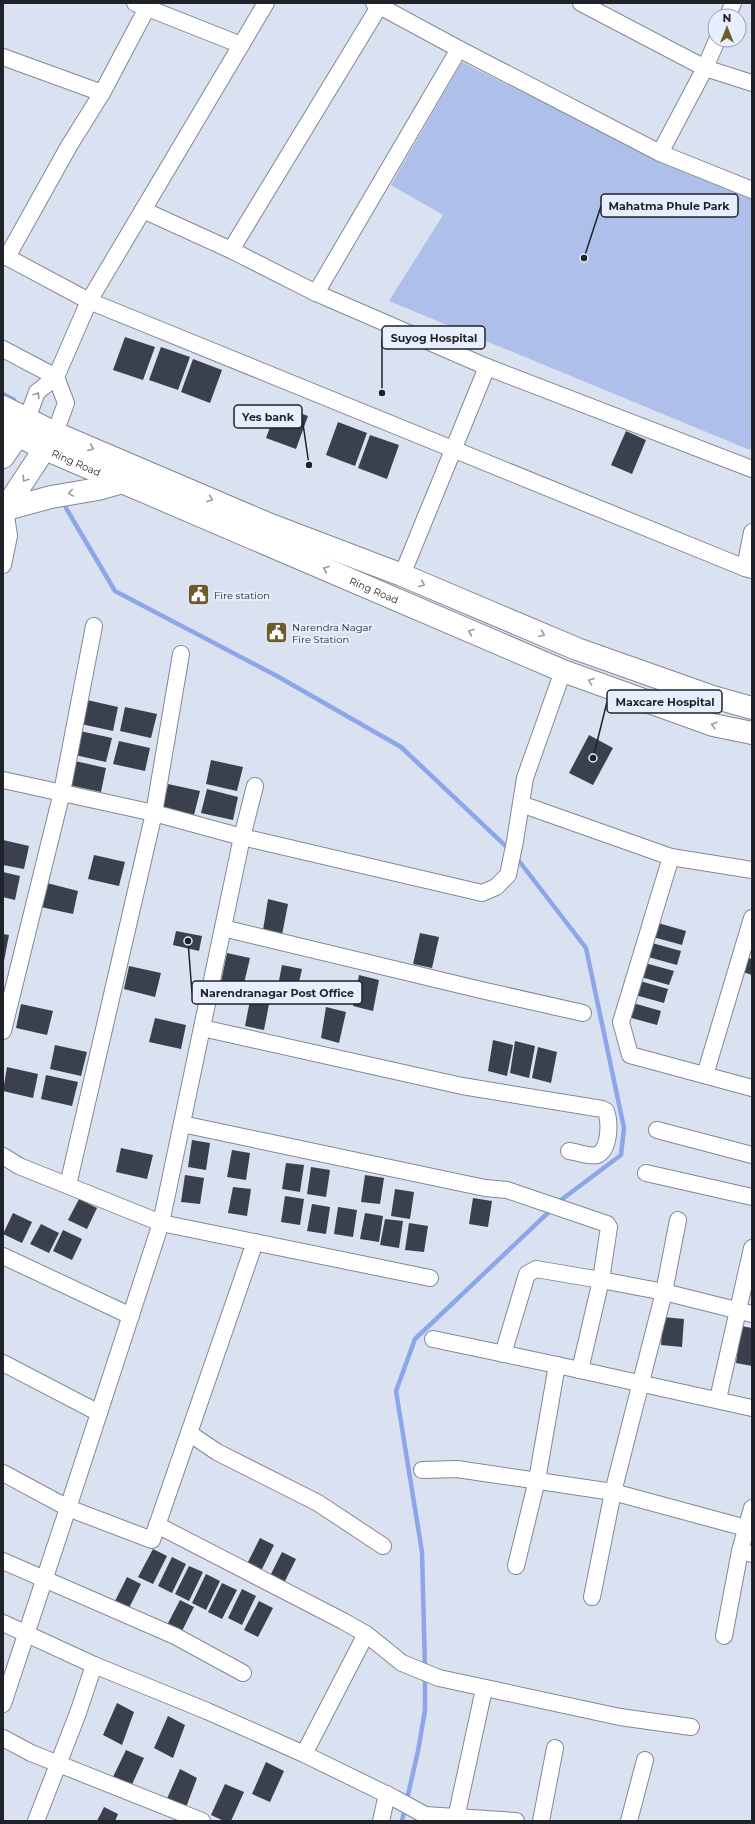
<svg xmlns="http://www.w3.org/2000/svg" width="755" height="1824" viewBox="0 0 755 1824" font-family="Montserrat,sans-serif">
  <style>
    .green { fill: #aec0ea }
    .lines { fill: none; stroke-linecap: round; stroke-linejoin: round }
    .stream { stroke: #8ca6e9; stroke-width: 4.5 }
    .building { fill: #3b404d }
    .minor-casing { stroke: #828897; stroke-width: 18 }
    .secondary-casing { stroke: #828897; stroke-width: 24 }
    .trunk-casing { stroke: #828897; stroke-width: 24 }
    .minor { stroke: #fff; stroke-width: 16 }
    .secondary { stroke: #fff; stroke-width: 22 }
    .trunk { stroke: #fff; stroke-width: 22 }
    .oneway { stroke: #9a9c9e }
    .labels { text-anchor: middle; stroke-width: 4; stroke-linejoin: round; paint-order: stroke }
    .street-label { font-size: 10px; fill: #1f2228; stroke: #e7eefe }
    .poi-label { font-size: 10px; fill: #1f2228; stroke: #e7eefe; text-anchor: start }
    .leader { fill: none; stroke: #1f2228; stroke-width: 1.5 }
    .callout-dot { fill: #1f2228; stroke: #e7eefe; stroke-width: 1.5 }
    .callout { fill: #e7eefe; stroke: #1f2228; stroke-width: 1.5 }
    .callout-label { font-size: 11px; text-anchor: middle; font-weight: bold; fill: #1f2228 }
  </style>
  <rect width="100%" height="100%" fill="#dae1f1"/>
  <polygon class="green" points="462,62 652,157 752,196 752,444 750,450 389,301 443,215 391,185"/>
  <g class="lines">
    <g class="stream">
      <polyline points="3,394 14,400"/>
      <polyline points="66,508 115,591 277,676 401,747 510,850"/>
      <polyline points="516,857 586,948 624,1128 621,1155 557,1203"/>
      <polyline points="425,1669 422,1552 396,1391 415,1339 552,1209"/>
      <polyline points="402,1821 418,1751 425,1710 425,1676"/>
    </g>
  </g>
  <g class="building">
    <polygon points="125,337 155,347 143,380 113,370"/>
    <polygon points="161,347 190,357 178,390 149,380"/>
    <polygon points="193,359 222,370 210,403 181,392"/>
    <polygon points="278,405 308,416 296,449 266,438"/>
    <polygon points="338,422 367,433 355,466 326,455"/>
    <polygon points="626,431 646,440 632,474 611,465"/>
    <polygon points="370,435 399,445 387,479 358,468"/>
    <polygon points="87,700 118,707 113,731 81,724"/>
    <polygon points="125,707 157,714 151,738 120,731"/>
    <polygon points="80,731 112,738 106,762 75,755"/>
    <polygon points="589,735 613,748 593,785 569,773"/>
    <polygon points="119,741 150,748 145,771 113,764"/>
    <polygon points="211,760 243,767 237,791 206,784"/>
    <polygon points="75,761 106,768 101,792 69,785"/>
    <polygon points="168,784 200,791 194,815 163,808"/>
    <polygon points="207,789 238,797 233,820 201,813"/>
    <polygon points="3,840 29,846 24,869 3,865"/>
    <polygon points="94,855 125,862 119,886 88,879"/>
    <polygon points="3,872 20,876 15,900 3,897"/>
    <polygon points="47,883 78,891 73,914 41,907"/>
    <polygon points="268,899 288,904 282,935 263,930"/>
    <polygon points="658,923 686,931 682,945 653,937"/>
    <polygon points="176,931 202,936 199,951 173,945"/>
    <polygon points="420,933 439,937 432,968 413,964"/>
    <polygon points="3,934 9,935 4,961 3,961"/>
    <polygon points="652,943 681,951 677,965 648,957"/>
    <polygon points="227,953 250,958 242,992 220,987"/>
    <polygon points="744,957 752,959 752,975 740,971"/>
    <polygon points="645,963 674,971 669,985 641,977"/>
    <polygon points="282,965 302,969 295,1000 276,996"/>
    <polygon points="129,966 161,973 155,997 124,989"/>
    <polygon points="359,975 379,980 373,1011 353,1006"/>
    <polygon points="640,981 668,989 664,1003 635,995"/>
    <polygon points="251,995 270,999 264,1030 245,1026"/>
    <polygon points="633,1003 661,1011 657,1025 628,1017"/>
    <polygon points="21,1004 53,1011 47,1035 16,1028"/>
    <polygon points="326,1007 346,1012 339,1043 321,1038"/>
    <polygon points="155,1018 186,1025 181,1049 149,1042"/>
    <polygon points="493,1040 513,1045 507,1076 488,1071"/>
    <polygon points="515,1041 535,1046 529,1078 510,1073"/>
    <polygon points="55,1045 87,1052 81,1076 50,1069"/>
    <polygon points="538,1047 557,1052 551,1083 532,1078"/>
    <polygon points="7,1067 38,1074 33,1098 3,1091"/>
    <polygon points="46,1075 78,1082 72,1106 41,1099"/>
    <polygon points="192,1140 210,1143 206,1170 188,1167"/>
    <polygon points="121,1148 153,1155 147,1179 116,1172"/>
    <polygon points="232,1150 250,1153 246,1180 227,1177"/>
    <polygon points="286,1163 304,1165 300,1192 282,1189"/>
    <polygon points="311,1167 330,1170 326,1197 307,1194"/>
    <polygon points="185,1175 204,1178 200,1204 181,1202"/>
    <polygon points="365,1175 384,1178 380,1204 361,1202"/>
    <polygon points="233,1187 251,1189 247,1216 228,1213"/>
    <polygon points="395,1189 414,1192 410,1219 391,1216"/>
    <polygon points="285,1196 304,1199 300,1225 281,1222"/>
    <polygon points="473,1198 492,1201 488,1227 469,1224"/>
    <polygon points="79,1199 97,1208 87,1229 68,1220"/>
    <polygon points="312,1204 330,1207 326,1234 307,1231"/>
    <polygon points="338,1207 357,1210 353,1237 334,1234"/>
    <polygon points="13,1213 32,1222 22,1243 3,1234"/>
    <polygon points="365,1213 383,1216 379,1242 360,1239"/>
    <polygon points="385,1219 403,1221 399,1248 380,1245"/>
    <polygon points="409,1223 428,1226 424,1252 405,1250"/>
    <polygon points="41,1224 59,1233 49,1253 30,1244"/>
    <polygon points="63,1230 82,1239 72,1260 53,1251"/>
    <polygon points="663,1317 684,1319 682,1347 661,1345"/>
    <polygon points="741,1326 752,1328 752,1366 736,1363"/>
    <polygon points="260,1538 274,1545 260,1573 246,1566"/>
    <polygon points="153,1549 167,1556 153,1584 138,1577"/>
    <polygon points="282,1552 296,1559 282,1587 268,1580"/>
    <polygon points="172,1557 186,1564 172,1593 158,1586"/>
    <polygon points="189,1566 203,1572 189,1601 175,1594"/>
    <polygon points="206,1574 220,1581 206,1610 192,1603"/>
    <polygon points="127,1577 141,1584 127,1612 113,1605"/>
    <polygon points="222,1583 237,1590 222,1619 208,1612"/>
    <polygon points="242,1589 256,1596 242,1625 228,1618"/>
    <polygon points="180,1600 194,1607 180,1635 165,1629"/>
    <polygon points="259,1601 273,1608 258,1637 244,1630"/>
    <polygon points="117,1703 134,1712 122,1745 103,1735"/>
    <polygon points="168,1716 185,1725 173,1758 154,1748"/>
    <polygon points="126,1750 144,1758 130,1789 111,1781"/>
    <polygon points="266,1762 284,1771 270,1802 252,1794"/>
    <polygon points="180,1769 197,1778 185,1810 166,1801"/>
    <polygon points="225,1784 244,1792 231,1821 224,1821 211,1815"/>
    <polygon points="104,1807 118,1814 115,1821 97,1821"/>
  </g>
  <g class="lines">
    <defs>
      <g id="minor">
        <polyline points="135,3 241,45"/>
        <polyline points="374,3 459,49 660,153 752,190"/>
        <polyline points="581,3 705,68 752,83"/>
        <polyline points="728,16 733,3"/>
        <polyline points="3,57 102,93 69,146 7,257"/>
        <polyline points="102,93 147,8"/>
        <polyline points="660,153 705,68 717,40"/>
        <polyline points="143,210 231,250 316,293 487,367 752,469"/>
        <polyline points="231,250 380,5"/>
        <polyline points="3,255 89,301 745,568 752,570"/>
        <polyline points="316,293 459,49"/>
        <polyline points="3,349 56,377 66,403 55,433"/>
        <polyline points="27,419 37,392 56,377 89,301 266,3"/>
        <polyline points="3,565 9,536 5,509"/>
        <polyline points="745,568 752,532"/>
        <polyline points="402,575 487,367"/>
        <polyline points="3,780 154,813 242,837 161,1223 19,1166 3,1156"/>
        <polyline points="255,786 242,837 482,893 496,887 508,875 515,841 525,778 563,671"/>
        <polyline points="521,804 671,857 752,870"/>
        <polyline points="671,857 621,1022 630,1055 752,1088"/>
        <polyline points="223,928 481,990 583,1013"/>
        <path d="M202,1028L462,1086L602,1109L606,1111C610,1122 610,1150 597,1155C590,1157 577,1152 569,1151"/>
        <polyline points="3,1031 62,792 94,626"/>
        <polyline points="705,1075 752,918"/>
        <polyline points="182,1124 485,1188 507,1190 607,1224 609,1227 601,1280 536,1269 527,1274 503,1354"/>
        <polyline points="657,1130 752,1155"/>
        <polyline points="646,1173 752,1197"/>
        <polyline points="68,1185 154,813 181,654"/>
        <polyline points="3,1256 131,1316"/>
        <polyline points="433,1339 557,1365"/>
        <polyline points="3,1363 99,1413"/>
        <polyline points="580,1370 601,1280 664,1292 752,1314"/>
        <polyline points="718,1399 752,1248"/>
        <polyline points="189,1433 217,1452 318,1503 383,1546"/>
        <polyline points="422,1470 457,1469 613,1492 746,1528"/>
        <polyline points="3,1473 68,1508 161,1223 430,1278"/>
        <polyline points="752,1508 740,1551 752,1554"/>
        <polyline points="157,1525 343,1621 366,1634 402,1663 439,1678 620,1717 691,1727"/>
        <polyline points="3,1561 175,1636 243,1673"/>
        <polyline points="516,1566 537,1480 557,1365 752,1408"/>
        <polyline points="592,1597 613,1492 664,1292 678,1220"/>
        <polyline points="3,1623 94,1665 207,1711 304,1754 394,1798 425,1815 516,1821"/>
        <polyline points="724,1636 740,1551"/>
        <polyline points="3,1704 68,1508 152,1540 255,1242"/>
        <polyline points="3,1738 31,1753 202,1821"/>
        <polyline points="304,1754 366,1634"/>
        <polyline points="456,1818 484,1689"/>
        <polyline points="36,1821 78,1713 94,1665"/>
        <polyline points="381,1821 387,1794"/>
        <polyline points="541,1821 555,1748"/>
        <polyline points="629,1821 645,1760"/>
      </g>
      <g id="secondary">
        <polyline points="3,457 18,435 27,419"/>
        <polyline points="5,509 55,433"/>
        <polyline points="3,510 51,497 98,489 123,482"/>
      </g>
      <g id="trunk">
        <polyline points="3,407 55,433 268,524 402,575 577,649 713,697 752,708"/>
        <path id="s1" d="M3,428L45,449L563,671L713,725L752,733"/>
      </g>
    </defs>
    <use href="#minor" class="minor-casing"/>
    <use href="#secondary" class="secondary-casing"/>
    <use href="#trunk" class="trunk-casing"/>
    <use href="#minor" class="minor"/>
    <use href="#secondary" class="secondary"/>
    <use href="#trunk" class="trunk"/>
  </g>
  <defs><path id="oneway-chevron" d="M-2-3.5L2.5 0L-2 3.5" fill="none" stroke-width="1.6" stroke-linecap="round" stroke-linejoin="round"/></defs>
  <g class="oneway">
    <use href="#oneway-chevron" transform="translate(37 395) rotate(-57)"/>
    <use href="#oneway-chevron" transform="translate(91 448) rotate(23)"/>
    <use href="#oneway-chevron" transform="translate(25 479) rotate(124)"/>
    <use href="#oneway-chevron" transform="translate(71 493) rotate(171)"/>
    <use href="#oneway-chevron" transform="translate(210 499) rotate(23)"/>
    <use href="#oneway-chevron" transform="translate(326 569) rotate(-157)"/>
    <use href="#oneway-chevron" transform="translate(422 584) rotate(23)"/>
    <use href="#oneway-chevron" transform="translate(471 632) rotate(-157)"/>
    <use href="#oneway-chevron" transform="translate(542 634) rotate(23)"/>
    <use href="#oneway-chevron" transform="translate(591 681) rotate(-160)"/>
    <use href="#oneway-chevron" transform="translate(714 725) rotate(-164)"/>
  </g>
  <defs>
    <symbol id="civic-square" viewBox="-11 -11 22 22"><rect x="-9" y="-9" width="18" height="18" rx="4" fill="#6f5b2a" stroke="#e7eefe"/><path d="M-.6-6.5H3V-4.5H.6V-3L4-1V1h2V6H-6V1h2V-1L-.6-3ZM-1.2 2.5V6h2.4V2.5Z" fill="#fff"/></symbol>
  </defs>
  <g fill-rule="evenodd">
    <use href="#civic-square" x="186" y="582" width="25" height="25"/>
    <use href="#civic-square" x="264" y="620" width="25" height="25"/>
  </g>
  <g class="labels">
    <g class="street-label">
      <text dy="4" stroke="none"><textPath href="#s1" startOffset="81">Ring Road</textPath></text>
      <text dy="4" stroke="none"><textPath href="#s1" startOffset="405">Ring Road</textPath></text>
    </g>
    <g class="poi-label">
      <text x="214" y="599">Fire station</text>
      <text x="292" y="631">Narendra Nagar<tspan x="292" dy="12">Fire Station</tspan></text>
    </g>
  </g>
  <path class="leader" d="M584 258L601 206M382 393L382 338M309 465L302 417M593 758L607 702M188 941L192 993"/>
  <g class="callout-dot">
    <circle cx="584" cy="258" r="4"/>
    <circle cx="382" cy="393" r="4"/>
    <circle cx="309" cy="465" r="4"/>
    <circle cx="593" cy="758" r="4"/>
    <circle cx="188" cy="941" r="4"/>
  </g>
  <g class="callout">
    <rect x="601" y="194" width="137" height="23" rx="4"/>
    <rect x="382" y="326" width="103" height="23" rx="4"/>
    <rect x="234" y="405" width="68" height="23" rx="4"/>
    <rect x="607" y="690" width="115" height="23" rx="4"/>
    <rect x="192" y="981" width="170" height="23" rx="4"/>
  </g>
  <g class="callout-label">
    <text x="669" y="210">Mahatma Phule Park</text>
    <text x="434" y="342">Suyog Hospital</text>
    <text x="268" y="421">Yes bank</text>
    <text x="665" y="706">Maxcare Hospital</text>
    <text x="277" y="997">Narendranagar Post Office</text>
  </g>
  <rect width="755" height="1824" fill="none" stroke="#1f2228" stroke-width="8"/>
  <g transform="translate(727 28)"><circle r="19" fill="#e7eefe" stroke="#979ca8"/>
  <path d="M0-3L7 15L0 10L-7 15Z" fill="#6f5b2a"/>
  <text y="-6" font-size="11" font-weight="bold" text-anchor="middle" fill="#1f2228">N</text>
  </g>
</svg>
